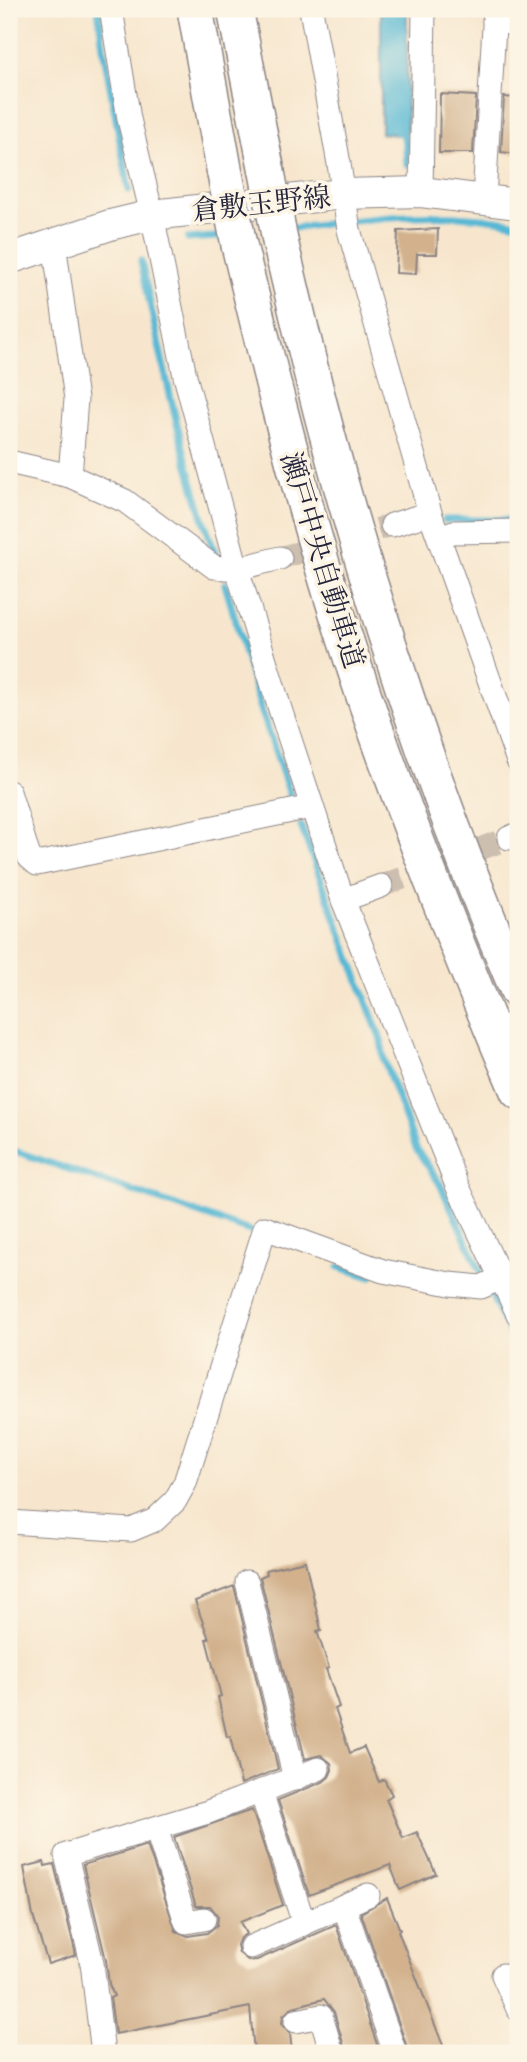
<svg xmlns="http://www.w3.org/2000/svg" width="527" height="2062" viewBox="0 0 527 2062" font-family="'IM FELL DW Pica','Noto Serif JP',serif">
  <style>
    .water { fill: #56b8d4; stroke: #3c6d88; stroke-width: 2 }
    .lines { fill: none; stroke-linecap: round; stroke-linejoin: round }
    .stream { stroke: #56b8d4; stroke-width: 7 }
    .building { fill: #d2b18c }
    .minor-tunnel { stroke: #ccbfb0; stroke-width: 23; stroke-dasharray: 23 11; stroke-linecap: butt }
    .minor-casing { stroke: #8c8484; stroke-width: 25 }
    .major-casing { stroke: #8c8484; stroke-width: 32 }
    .highway-casing { stroke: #8c8484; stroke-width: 38 }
    .minor { stroke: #fff; stroke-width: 23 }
    .major { stroke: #fff; stroke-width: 30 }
    .highway { stroke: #fff; stroke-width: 35 }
    .highway-bridge-casing { stroke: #8c8484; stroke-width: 38; stroke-linecap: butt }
    .highway-bridge { stroke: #fff; stroke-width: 35 }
    .labels { text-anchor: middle; stroke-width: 7; stroke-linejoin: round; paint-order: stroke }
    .street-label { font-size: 28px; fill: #22223b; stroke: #fcf5e5 }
  </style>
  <rect width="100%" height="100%" fill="#fcf5e5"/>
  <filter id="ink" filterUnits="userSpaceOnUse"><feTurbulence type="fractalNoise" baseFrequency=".0143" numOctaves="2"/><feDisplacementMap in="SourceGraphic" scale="14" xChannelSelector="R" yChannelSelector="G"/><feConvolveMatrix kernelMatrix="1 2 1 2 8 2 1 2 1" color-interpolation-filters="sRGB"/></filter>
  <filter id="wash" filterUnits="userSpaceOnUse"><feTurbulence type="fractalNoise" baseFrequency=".00686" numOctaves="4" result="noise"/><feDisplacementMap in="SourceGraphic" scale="28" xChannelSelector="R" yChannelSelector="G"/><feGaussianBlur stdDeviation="1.57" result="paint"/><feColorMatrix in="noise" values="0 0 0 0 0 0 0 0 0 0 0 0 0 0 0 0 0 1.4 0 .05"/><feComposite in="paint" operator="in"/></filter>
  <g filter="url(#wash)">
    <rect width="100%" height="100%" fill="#f7e6cd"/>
    <polygon class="water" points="381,9 407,9 407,132 399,135 381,133"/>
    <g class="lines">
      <g class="stream">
        <polyline points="98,9 103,47 129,190"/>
        <polyline points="398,132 403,132 406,147 407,164"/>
        <path d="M286,229C363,219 441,207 518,224"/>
        <polyline points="188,239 229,236"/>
        <path d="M141,261C162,360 182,461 216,556"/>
        <polyline points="445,520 518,520"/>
        <polyline points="225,584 260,706 292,801"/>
        <polyline points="301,826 381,1040 384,1060 416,1148 440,1184 518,1352"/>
        <polyline points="9,1149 253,1232"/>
        <polyline points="339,1267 371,1277"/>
      </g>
    </g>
    <g id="blocks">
      <g class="building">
        <polygon points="440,94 476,96 473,153 439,153"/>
        <polygon points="504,97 518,98 518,154 501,152"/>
        <polygon points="438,229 437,254 417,254 416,274 396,273 398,231"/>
        <polygon points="305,1561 321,1630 317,1631 329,1668 326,1669 339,1707 335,1709 350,1753 364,1747 379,1782 384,1779 392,1795 386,1799 403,1838 417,1832 436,1874 400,1890 390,1865 309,1895 278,1800 323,1782 329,1777 332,1770 331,1763 321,1755 305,1759 260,1577 267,1574 266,1570"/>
        <polygon points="234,1586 278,1769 241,1784 230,1736 227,1737 218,1697 221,1696 206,1639 209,1639 195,1601"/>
        <polygon points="252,1810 283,1905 240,1922 246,1934 240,1938 237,1945 239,1953 249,1961 257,1960 336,1925 380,2053 346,2053 334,2012 324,1999 293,2007 283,2016 282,2024 290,2033 292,2053 254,2053 250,2007 115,2034 110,1998 114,1996 109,1984 106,1960 83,1865 147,1845 176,1931 188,1936 207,1933 217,1925 218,1916 210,1906 196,1906 174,1837"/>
        <polygon points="44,1862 45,1866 54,1864 76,1955 48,1964 33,1916 24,1867"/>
        <polygon points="387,1898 400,1930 398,1931 446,2053 409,2053 361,1913"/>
      </g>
    </g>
  </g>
  <g filter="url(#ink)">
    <use href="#blocks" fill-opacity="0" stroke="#8c8484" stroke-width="2"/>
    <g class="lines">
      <g class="minor-tunnel">
        <polyline points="280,558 392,525"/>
        <polyline points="381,886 509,838"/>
      </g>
      <defs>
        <g id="minor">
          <polyline points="111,9 129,119 152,215 185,376 237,569 280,709 343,900 456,1183 518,1314"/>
          <polyline points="311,9 339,164 349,230 430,513 518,761"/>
          <polyline points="494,21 518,24"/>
          <polyline points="421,192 424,9"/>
          <polyline points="484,199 495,9"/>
          <polyline points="54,243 76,399 70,476"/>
          <polyline points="9,462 70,476 125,501 214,567 237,569 280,558"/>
          <polyline points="392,525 430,513"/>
          <polyline points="439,537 453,532 518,531"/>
          <polyline points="9,792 29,857 37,864 311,807"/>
          <polyline points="509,838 518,834"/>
          <polyline points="343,900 381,886"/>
          <polyline points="9,1522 131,1530 155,1520 175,1501 185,1483 265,1228 383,1271 450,1284 481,1287 501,1278"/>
          <polyline points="247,1582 295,1779"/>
          <polyline points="261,1792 304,1924"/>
          <polyline points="156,1828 186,1922 204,1919"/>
          <polyline points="344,1906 395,2053"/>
          <polyline points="251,1947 368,1895"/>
          <polyline points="503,1975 518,2009"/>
          <polyline points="296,2021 321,2016 332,2053"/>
          <polyline points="103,2053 92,1963 66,1855 208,1812 318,1769"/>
        </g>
        <polyline id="major" points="9,259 110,225 152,215 343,194 421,192 518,204"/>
        <g id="highway">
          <polyline points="195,9 225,174"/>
          <polyline points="235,9 267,172"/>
          <path d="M280,241C296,308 311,375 329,441C379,628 442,813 518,991"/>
          <path d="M239,245C265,352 291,459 322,564C375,744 445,919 518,1091"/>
        </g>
      </defs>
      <use href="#minor" class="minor-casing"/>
      <use href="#major" class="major-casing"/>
      <use href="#highway" class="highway-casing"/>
      <use href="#minor" class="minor"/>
      <use href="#major" class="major"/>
      <use href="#highway" class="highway"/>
      <defs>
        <g id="highway-bridge">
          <polyline points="267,172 280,241"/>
          <polyline points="225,174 239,245"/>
        </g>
      </defs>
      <use href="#highway-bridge" class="highway-bridge-casing"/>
      <use href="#highway-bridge" class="highway-bridge"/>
    </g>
  </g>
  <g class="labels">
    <g class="street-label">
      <text transform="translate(261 203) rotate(-6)" y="10">倉敷玉野線</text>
      <text transform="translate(323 560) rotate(73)" y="10">瀬戸中央自動車道</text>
    </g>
  </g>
  <rect width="527" height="2062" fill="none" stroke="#fcf5e5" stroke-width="35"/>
</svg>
